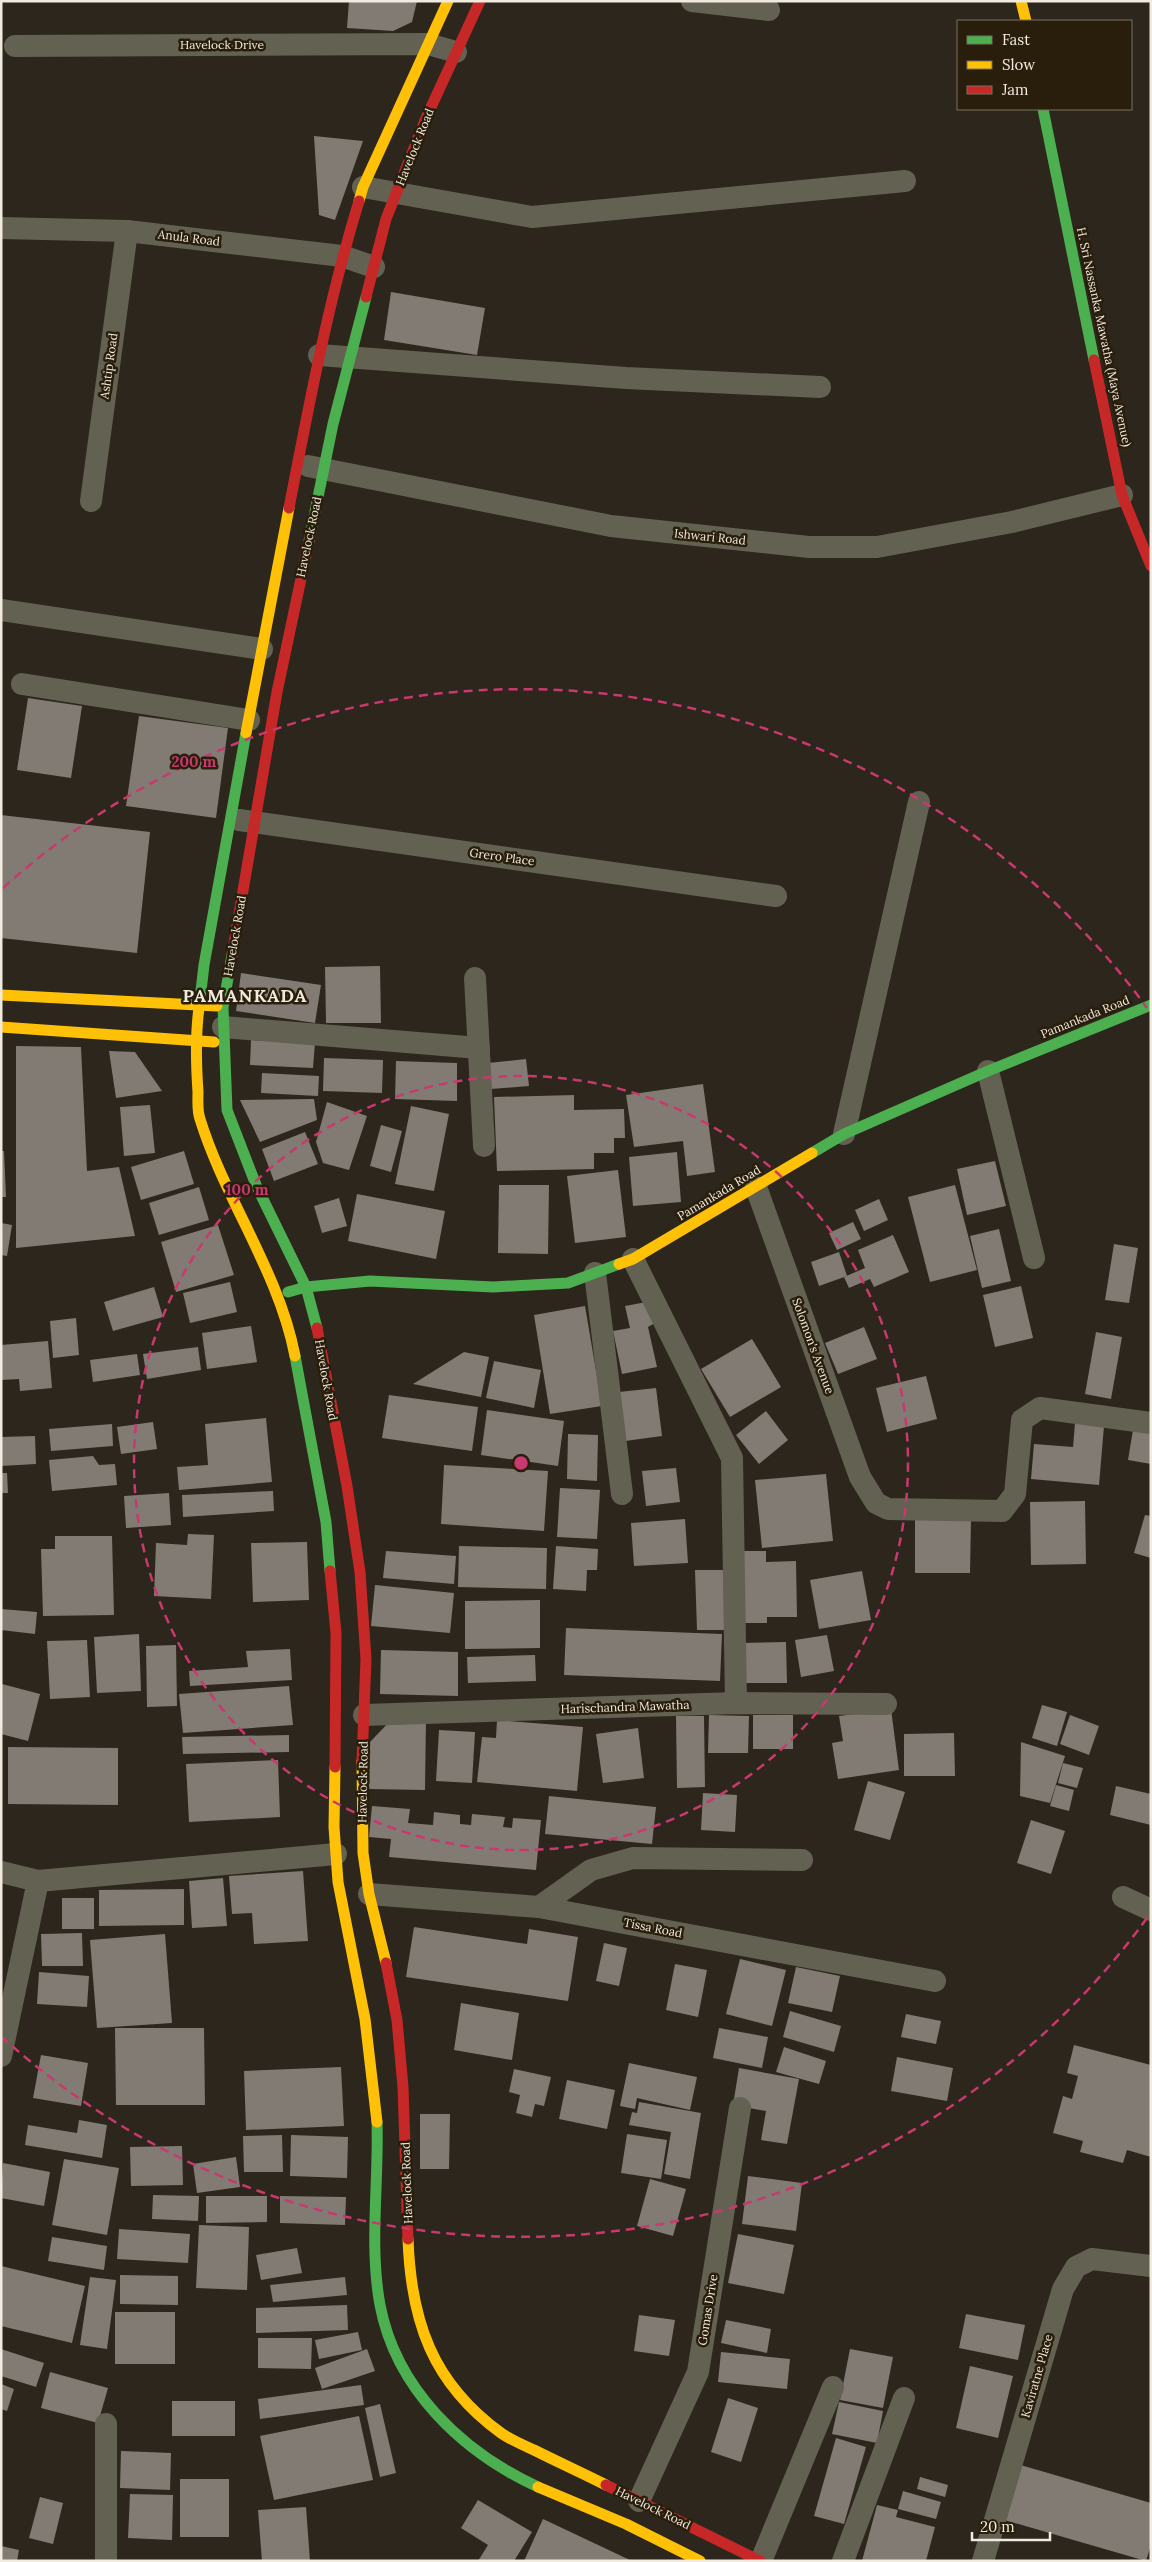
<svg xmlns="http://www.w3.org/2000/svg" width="1152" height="2562" viewBox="0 0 1152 2562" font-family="Lora,serif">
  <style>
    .building { fill: #827b73 }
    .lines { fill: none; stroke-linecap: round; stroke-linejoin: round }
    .street { stroke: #636152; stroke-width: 22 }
    .fast { stroke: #4caf50; stroke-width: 11 }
    .slow { stroke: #ffc107; stroke-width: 11 }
    .jam { stroke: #c62828; stroke-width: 11 }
    .ring { fill: none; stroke: #c9386f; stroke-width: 2.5; stroke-dasharray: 9 6 }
    .labels { text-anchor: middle; stroke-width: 5; stroke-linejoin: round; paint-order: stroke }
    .street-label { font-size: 12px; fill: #f1eade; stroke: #291e0c }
    .district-label { font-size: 18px; font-weight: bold; letter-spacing: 1px; fill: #f1eade; stroke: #291e0c }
    .centre { fill: #c9386f; stroke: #291e0c; stroke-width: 2.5 }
    .ring-label { font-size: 15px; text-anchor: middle; font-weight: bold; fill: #c9386f; stroke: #291e0c; stroke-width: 5; stroke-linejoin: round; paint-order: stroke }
  </style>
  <rect width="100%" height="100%" fill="#2c261c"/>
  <g class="building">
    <polygon points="349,1 417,1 412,22 393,31 347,28"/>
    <polygon points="314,136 363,141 335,220 319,215"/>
    <polygon points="391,292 485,308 477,355 384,340"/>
    <polygon points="28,698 82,706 71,778 17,770"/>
    <polygon points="139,716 228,728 216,818 126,806"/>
    <polygon points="1,815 150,832 137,953 1,938"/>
    <polygon points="380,966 381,1023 326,1023 325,967"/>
    <polygon points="241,973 321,985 315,1023 236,1011"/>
    <polygon points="251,1040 315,1043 313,1068 250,1065"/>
    <polygon points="16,1046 81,1047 87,1171 119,1167 135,1236 16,1248"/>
    <polygon points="109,1051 135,1052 162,1091 116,1098"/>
    <polygon points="324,1058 383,1060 382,1093 323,1091"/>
    <polygon points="526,1059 529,1086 491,1089 488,1063"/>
    <polygon points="396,1061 457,1063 457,1101 395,1099"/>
    <polygon points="262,1073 319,1076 318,1096 261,1093"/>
    <polygon points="703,1084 715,1172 687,1176 683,1141 634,1147 626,1095"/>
    <polygon points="574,1095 574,1110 624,1109 625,1138 614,1138 614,1153 594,1153 594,1169 497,1171 494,1097"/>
    <polygon points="314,1099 317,1120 260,1142 240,1100"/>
    <polygon points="327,1102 367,1116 349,1170 323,1163 316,1142"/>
    <polygon points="150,1105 155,1153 124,1156 120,1107"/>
    <polygon points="411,1106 449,1114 434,1191 395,1184"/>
    <polygon points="381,1125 402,1131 391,1172 370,1166"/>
    <polygon points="305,1132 318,1164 274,1181 262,1149"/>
    <polygon points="1,1151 4,1151 6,1197 1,1197"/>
    <polygon points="184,1151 194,1184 141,1200 131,1167"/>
    <polygon points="677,1152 681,1202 633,1206 629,1157"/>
    <polygon points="995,1161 1006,1206 967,1215 957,1169"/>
    <polygon points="618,1170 626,1237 575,1243 567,1176"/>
    <polygon points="499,1185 549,1185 548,1254 498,1253"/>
    <polygon points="955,1185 977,1270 930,1282 908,1197"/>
    <polygon points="199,1187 209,1220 159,1235 149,1203"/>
    <polygon points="357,1194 445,1211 436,1259 348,1241"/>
    <polygon points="339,1198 347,1226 322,1233 314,1206"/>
    <polygon points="879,1199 888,1220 864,1231 855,1210"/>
    <polygon points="853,1222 861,1239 837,1250 829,1233"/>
    <polygon points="1,1223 12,1225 7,1256 1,1255"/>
    <polygon points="218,1225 234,1275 176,1292 161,1242"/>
    <polygon points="999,1229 1011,1281 982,1288 970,1236"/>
    <polygon points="893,1235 909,1272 874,1287 870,1279 849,1288 844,1277 865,1268 858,1250"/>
    <polygon points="1114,1244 1138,1248 1129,1303 1105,1300"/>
    <polygon points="839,1252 847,1276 819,1286 811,1262"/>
    <polygon points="230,1282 237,1312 190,1323 183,1293"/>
    <polygon points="1021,1286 1033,1338 995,1347 983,1295"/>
    <polygon points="154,1287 163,1317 113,1331 104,1302"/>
    <polygon points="652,1301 662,1319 648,1327 657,1367 622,1374 613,1331 630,1328 625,1306"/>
    <polygon points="585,1306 602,1406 550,1414 534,1315"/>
    <polygon points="76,1318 79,1355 53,1358 50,1321"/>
    <polygon points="251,1326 257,1362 207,1369 202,1333"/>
    <polygon points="864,1327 877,1359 838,1374 825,1343"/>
    <polygon points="1096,1332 1122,1337 1111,1399 1085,1394"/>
    <polygon points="752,1339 781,1387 730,1417 701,1369"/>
    <polygon points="48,1341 52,1388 20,1391 19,1379 1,1380 1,1345"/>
    <polygon points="198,1347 201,1370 147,1379 143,1354"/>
    <polygon points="464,1352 489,1357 481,1397 413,1384"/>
    <polygon points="137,1354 140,1375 93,1382 90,1360"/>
    <polygon points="494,1361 541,1370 534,1408 486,1398"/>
    <polygon points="926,1376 937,1419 887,1432 876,1388"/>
    <polygon points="656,1388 662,1436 625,1441 619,1392"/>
    <polygon points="389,1395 478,1407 472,1451 382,1438"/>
    <polygon points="487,1410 564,1421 558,1466 481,1455"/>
    <polygon points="766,1411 788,1440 759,1464 736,1435"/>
    <polygon points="266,1418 272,1482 179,1490 177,1467 208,1465 205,1424"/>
    <polygon points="153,1422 157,1449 121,1454 117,1427"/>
    <polygon points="1075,1423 1104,1426 1099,1485 1031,1479 1034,1444 1073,1447"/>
    <polygon points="112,1424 113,1446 51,1451 49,1429"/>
    <polygon points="1134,1424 1151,1427 1151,1464 1128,1460"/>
    <polygon points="568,1434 598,1435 597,1481 567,1479"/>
    <polygon points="35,1436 36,1464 1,1466 1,1437"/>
    <polygon points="93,1456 99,1465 115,1464 117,1485 52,1491 49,1460"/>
    <polygon points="444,1465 548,1471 544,1531 441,1524"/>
    <polygon points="676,1468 680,1502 646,1506 642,1471"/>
    <polygon points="1,1473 7,1473 8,1493 1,1493"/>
    <polygon points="826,1474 833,1541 762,1548 755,1480"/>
    <polygon points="560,1488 600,1490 597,1539 557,1537"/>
    <polygon points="273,1491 274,1511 183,1517 182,1495"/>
    <polygon points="169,1493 171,1525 126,1528 124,1496"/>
    <polygon points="1085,1501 1086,1564 1031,1565 1030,1502"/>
    <polygon points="1145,1515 1151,1516 1151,1558 1134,1553"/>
    <polygon points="685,1519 688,1563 634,1566 631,1523"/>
    <polygon points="915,1519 971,1519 970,1573 915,1573"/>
    <polygon points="188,1534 214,1535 211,1599 154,1596 156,1543 187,1545"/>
    <polygon points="55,1536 112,1536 114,1615 43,1616 41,1549 55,1549"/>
    <polygon points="307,1542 309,1600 253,1602 251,1543"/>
    <polygon points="459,1546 547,1548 546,1589 458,1587"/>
    <polygon points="556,1546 598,1549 597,1570 587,1570 586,1591 553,1589"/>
    <polygon points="386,1551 456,1556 454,1584 383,1578"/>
    <polygon points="741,1551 766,1551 766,1562 796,1561 797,1617 767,1617 767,1623 742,1623"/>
    <polygon points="695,1570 728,1570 729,1630 697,1630"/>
    <polygon points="862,1571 871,1620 819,1629 810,1580"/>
    <polygon points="375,1585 454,1593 450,1633 371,1626"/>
    <polygon points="540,1600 540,1648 465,1649 465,1601"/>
    <polygon points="1,1609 37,1612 35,1634 1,1630"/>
    <polygon points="566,1628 722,1634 720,1681 564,1675"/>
    <polygon points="139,1634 141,1691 97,1693 94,1637"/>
    <polygon points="827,1635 834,1671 801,1677 795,1640"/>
    <polygon points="87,1640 90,1697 50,1699 47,1641"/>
    <polygon points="786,1642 787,1683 740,1683 740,1643"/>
    <polygon points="176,1645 177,1706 147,1707 146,1646"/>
    <polygon points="290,1649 292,1680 190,1686 189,1671 248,1667 246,1651"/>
    <polygon points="381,1650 458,1652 458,1696 380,1694"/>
    <polygon points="535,1655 536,1681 468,1683 467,1657"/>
    <polygon points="2,1684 40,1694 28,1741 1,1734"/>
    <polygon points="289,1686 293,1725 183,1733 179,1694"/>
    <polygon points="1042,1705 1067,1712 1057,1746 1032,1738"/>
    <polygon points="891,1709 899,1770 838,1779 832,1743 843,1741 839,1716"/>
    <polygon points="709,1715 749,1716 748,1753 708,1753"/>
    <rect x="753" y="1715" width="40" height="34"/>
    <polygon points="1070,1715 1099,1726 1089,1755 1060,1744"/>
    <polygon points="676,1716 704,1716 705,1787 677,1788"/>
    <polygon points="393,1718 426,1718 425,1790 369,1789 370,1742"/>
    <polygon points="497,1720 583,1727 577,1791 477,1782 482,1737 496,1738"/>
    <polygon points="638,1728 644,1778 603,1783 596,1734"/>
    <polygon points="439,1730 475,1732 472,1783 436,1781"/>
    <polygon points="954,1733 955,1776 904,1776 904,1734"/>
    <polygon points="289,1735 289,1752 183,1754 182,1737"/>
    <polygon points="1021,1742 1065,1756 1050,1803 1020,1796"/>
    <polygon points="8,1747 118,1748 118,1805 8,1804"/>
    <polygon points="278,1760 280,1817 189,1822 186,1764"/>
    <polygon points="1063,1763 1083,1768 1077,1788 1058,1783"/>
    <polygon points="868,1781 905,1792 890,1840 854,1830"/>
    <polygon points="1056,1785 1074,1790 1069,1811 1050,1806"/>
    <polygon points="1116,1786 1151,1794 1151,1825 1110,1815"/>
    <polygon points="703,1793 737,1795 735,1832 701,1830"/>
    <polygon points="549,1796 656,1807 652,1844 545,1834"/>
    <polygon points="372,1806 410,1809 408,1823 433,1825 434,1812 460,1815 460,1824 471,1825 472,1814 505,1817 503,1827 512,1828 513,1818 541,1820 536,1870 389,1857 391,1839 369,1837"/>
    <polygon points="1031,1820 1065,1831 1051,1874 1017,1863"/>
    <polygon points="303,1871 308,1941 254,1944 252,1913 232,1914 229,1876"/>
    <polygon points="223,1878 227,1926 192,1928 189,1881"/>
    <polygon points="184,1889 184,1925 99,1926 99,1890"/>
    <rect x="62" y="1898" width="32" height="31"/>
    <polygon points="414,1927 527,1944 529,1929 578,1937 568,2001 406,1977"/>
    <polygon points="82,1933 83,1966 42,1966 41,1934"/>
    <polygon points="165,1934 172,2023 97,2028 90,1940"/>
    <polygon points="604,1943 627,1948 619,1986 596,1981"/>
    <polygon points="740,1959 786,1970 772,2026 726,2014"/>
    <polygon points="675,1964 707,1970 698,2017 666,2010"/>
    <polygon points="796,1967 840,1976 832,2012 788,2003"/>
    <polygon points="39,1972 89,1976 87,2007 37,2004"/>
    <polygon points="461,2003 519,2013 512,2060 454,2050"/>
    <polygon points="790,2011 841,2026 834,2052 783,2037"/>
    <polygon points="906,2014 941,2021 936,2044 901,2037"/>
    <polygon points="115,2028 204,2028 205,2105 116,2105"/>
    <polygon points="719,2028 768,2037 762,2068 713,2058"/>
    <polygon points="1074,2045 1151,2065 1151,2157 1127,2150 1123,2163 1080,2152 1083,2141 1053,2133 1063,2096 1072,2099 1078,2076 1067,2073"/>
    <polygon points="784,2047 826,2061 819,2084 776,2072"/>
    <polygon points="41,2055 88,2063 81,2106 33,2098"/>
    <polygon points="897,2057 953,2068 947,2101 891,2091"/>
    <polygon points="629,2063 697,2077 690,2110 637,2098 635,2109 620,2106"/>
    <polygon points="341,2067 344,2126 246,2130 244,2071"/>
    <polygon points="739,2068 799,2079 787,2144 761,2140 766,2111 733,2105"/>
    <polygon points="514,2069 551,2077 544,2106 535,2104 532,2117 516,2113 520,2095 509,2092"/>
    <polygon points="567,2080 615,2090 607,2129 559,2119"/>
    <polygon points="639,2102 701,2113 690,2179 664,2174 671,2132 629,2125 632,2112 637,2113"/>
    <polygon points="420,2114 450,2114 449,2169 420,2169"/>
    <polygon points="79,2120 107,2125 102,2158 25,2145 28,2125 77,2133"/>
    <polygon points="627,2134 667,2140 661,2179 621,2173"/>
    <polygon points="282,2135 283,2172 244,2172 243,2136"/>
    <polygon points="291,2135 348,2137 347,2178 290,2176"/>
    <polygon points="182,2146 183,2185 131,2186 130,2147"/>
    <polygon points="236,2157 240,2187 197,2193 193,2164"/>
    <polygon points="64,2159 119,2168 107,2235 52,2225"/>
    <polygon points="3,2163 50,2172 44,2206 1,2198"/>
    <polygon points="748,2176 802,2183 796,2231 742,2224"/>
    <polygon points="650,2179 686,2189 673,2236 637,2226"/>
    <polygon points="153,2195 199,2196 198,2221 152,2219"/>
    <polygon points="206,2196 267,2196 267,2222 206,2223"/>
    <polygon points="280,2196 346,2197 345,2225 280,2223"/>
    <polygon points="199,2225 249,2227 247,2290 196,2288"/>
    <polygon points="119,2229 190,2234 188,2263 117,2259"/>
    <polygon points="738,2234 794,2245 784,2294 728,2283"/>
    <polygon points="52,2237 107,2246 104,2270 48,2261"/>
    <polygon points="297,2248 302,2273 261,2280 256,2255"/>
    <polygon points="1,2266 85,2286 72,2343 1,2326"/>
    <polygon points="120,2275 178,2276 178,2305 120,2304"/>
    <polygon points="90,2277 116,2280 107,2349 80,2345"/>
    <polygon points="345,2277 347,2295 273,2302 270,2285"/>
    <polygon points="347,2305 348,2330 256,2333 256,2308"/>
    <rect x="115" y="2312" width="60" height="52"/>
    <polygon points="966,2314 1025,2325 1018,2360 959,2348"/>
    <polygon points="639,2315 675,2320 669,2356 634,2351"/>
    <polygon points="726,2320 771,2329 767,2353 721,2343"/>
    <polygon points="358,2332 362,2350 319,2359 315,2340"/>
    <polygon points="258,2338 312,2338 311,2369 258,2368"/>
    <polygon points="1,2349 44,2363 36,2387 1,2376"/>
    <polygon points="367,2349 375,2371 322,2389 315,2368"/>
    <polygon points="850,2349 893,2357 883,2408 840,2400"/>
    <polygon points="721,2352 790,2359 787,2389 718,2382"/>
    <polygon points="970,2366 1013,2376 998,2438 956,2428"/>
    <polygon points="50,2372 108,2388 98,2423 41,2408"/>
    <polygon points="1,2384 14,2389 7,2411 1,2409"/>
    <polygon points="361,2385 364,2405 260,2419 258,2399"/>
    <polygon points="728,2398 758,2408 741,2462 711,2452"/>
    <rect x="172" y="2401" width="63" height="35"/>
    <polygon points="839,2402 883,2411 877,2443 832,2434"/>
    <polygon points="380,2404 396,2473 380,2477 365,2408"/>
    <polygon points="359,2416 373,2480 274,2500 260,2436"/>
    <polygon points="836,2438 866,2447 844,2524 814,2516"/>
    <polygon points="121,2451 171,2453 170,2490 120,2488"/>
    <polygon points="1017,2464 1151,2503 1151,2545 1146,2561 1001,2519"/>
    <polygon points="920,2477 948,2485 945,2497 917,2489"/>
    <rect x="180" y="2479" width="49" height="58"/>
    <polygon points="903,2491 941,2502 936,2519 898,2509"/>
    <polygon points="130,2494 173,2495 172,2540 128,2538"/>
    <polygon points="40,2497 63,2503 53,2544 29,2538"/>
    <polygon points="478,2500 532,2532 514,2561 478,2561 488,2545 461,2528"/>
    <polygon points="877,2505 898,2510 896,2517 935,2527 926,2561 862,2561"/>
    <polygon points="306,2507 310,2561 262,2561 258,2510"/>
    <polygon points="543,2519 632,2561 524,2561"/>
    <polygon points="1,2546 19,2550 17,2561 1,2561"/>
  </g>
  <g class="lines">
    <g class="street">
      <polyline points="692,1 769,10"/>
      <polyline points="15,46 428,44 456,52"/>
      <polyline points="363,187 532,217 905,181"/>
      <polyline points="1,228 127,231 342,256 374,267"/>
      <polyline points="319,355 626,378 820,387"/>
      <polyline points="308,466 611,526 809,547 877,547 1012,522 1122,495"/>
      <polyline points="91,501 127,231"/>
      <polyline points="1,610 262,649"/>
      <polyline points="22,684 249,720"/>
      <polyline points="239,820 776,896"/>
      <polyline points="475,978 484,1146"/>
      <polyline points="223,1027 479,1048"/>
      <polyline points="988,1071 1034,1258"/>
      <polyline points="844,1134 919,802"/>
      <polyline points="756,1187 860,1477 876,1503 888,1509 1002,1511 1015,1494 1022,1420 1040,1408 1151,1423"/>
      <polyline points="633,1259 732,1458 736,1703"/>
      <polyline points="595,1273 622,1494"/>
      <polyline points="364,1715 736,1703 886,1704"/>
      <polyline points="1,1872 38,1881 336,1854"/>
      <polyline points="369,1894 539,1907 935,1981"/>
      <polyline points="1123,1897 1151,1910"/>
      <polyline points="539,1907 591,1870 633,1858 802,1860"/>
      <polyline points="1,2056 38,1881"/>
      <polyline points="106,2424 106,2561"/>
      <polyline points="639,2501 698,2372 740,2108"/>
      <polyline points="761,2561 833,2387"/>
      <polyline points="843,2561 904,2398"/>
      <polyline points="983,2561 1063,2289 1076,2267 1092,2259 1151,2266"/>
    </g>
    <g class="fast">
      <polyline points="1043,109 1094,360"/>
      <polyline points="309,541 333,424 366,297"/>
      <polyline points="232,955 223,1007 227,1110 256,1185 306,1287 317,1328"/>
      <polyline points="199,1008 204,965 246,733"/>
      <polyline points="812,1153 844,1134 988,1071 1151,1005"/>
      <polyline points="288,1292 306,1287 370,1281 493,1287 568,1283 619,1264"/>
      <polyline points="295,1356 326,1522 330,1571"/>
      <path d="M377,2122C379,2182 369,2245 380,2305C396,2389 462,2452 538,2487"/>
    </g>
    <g class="slow">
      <polyline points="1021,1 1026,21"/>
      <polyline points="359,201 363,187 448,1"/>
      <polyline points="246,733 289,508"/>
      <polyline points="1,995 217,1006"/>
      <path d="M199,1008C195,1037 196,1063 198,1092C198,1101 197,1111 200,1119C225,1200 279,1272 295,1356"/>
      <polyline points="1,1027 214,1042"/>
      <polyline points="619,1264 633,1259 812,1153"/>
      <polyline points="362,1761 363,1853 369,1894 386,1963"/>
      <polyline points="335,1767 334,1827 338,1882 365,2019 377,2122"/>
      <path d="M408,2239C411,2321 432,2383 501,2433C511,2440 523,2445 534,2450C558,2462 582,2473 606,2485"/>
      <polyline points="538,2487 626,2524 700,2561"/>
    </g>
    <g class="jam">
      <polyline points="366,297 386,219 426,118 480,1"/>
      <polyline points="1094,360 1122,495 1151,566"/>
      <path d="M289,508C309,405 328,302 359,201"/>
      <polyline points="232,955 277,692 309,541"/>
      <polyline points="317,1328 347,1486 360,1572 366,1659 362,1761"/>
      <polyline points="330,1571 336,1633 335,1767"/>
      <polyline points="386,1963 397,2020 403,2087 408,2239"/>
      <polyline points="606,2485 760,2561"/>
    </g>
  </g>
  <g class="ring">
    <circle cx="521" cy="1463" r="387"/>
    <path d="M1147 1918A774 774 0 0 1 3 2038M3 888A774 774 0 0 1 1147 1008"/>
  </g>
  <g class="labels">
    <g class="street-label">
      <text x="222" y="49">Havelock Drive</text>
      <text transform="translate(415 147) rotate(-68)" y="4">Havelock Road</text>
      <text transform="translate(189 238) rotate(7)" y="4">Anula Road</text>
      <text transform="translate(1104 337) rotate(78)" y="4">H. Sri Nassanka Mawatha (Maya Avenue)</text>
      <text transform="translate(109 366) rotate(-82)" y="4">Ashtip Road</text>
      <text transform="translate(309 537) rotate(-78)" y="4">Havelock Road</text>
      <text transform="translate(710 537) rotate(6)" y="4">Ishwari Road</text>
      <text transform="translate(502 857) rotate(8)" y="4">Grero Place</text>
      <text transform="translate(235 936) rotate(-80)" y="4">Havelock Road</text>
      <text transform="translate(1085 1017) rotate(-22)" y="4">Pamankada Road</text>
      <text transform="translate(719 1193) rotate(-31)" y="4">Pamankada Road</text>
      <text transform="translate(813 1346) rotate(70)" y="4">Solomon's Avenue</text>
      <text transform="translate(326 1380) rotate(80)" y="4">Havelock Road</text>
      <text transform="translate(625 1707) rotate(-2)" y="4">Harischandra Mawatha</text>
      <text transform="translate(363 1782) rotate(-89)" y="4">Havelock Road</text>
      <text transform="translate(653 1928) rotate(11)" y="4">Tissa Road</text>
      <text transform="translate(407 2183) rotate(-92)" y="4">Havelock Road</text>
      <text transform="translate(708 2310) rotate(-81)" y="4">Gomas Drive</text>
      <text transform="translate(1037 2376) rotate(-74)" y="4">Kaviratne Place</text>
      <text transform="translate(653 2508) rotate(26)" y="4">Havelock Road</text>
    </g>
    <g class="district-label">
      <text x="245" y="1002">PAMANKADA</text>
    </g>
  </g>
  <circle cx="521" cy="1463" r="8" class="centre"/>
  <g class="ring-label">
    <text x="194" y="767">200 m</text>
    <text x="247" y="1195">100 m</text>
  </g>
  <rect width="1152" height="2562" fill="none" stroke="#f1eade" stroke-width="5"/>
  <rect x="957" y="20" width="175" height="90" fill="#291e0c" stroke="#797060"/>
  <rect x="967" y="36" width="25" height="8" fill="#4caf50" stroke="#797060"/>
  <text x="1002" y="45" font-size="15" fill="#f1eade">Fast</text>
  <rect x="967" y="61" width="25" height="8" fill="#ffc107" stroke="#797060"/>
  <text x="1002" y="70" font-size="15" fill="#f1eade">Slow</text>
  <rect x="967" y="86" width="25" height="8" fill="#c62828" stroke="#797060"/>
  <text x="1002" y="95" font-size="15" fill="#f1eade">Jam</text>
  <path d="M972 2532v8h78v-8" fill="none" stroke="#f1eade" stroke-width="2.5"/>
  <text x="980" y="2532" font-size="15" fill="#f1eade" stroke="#291e0c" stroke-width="4" paint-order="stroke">20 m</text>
</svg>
